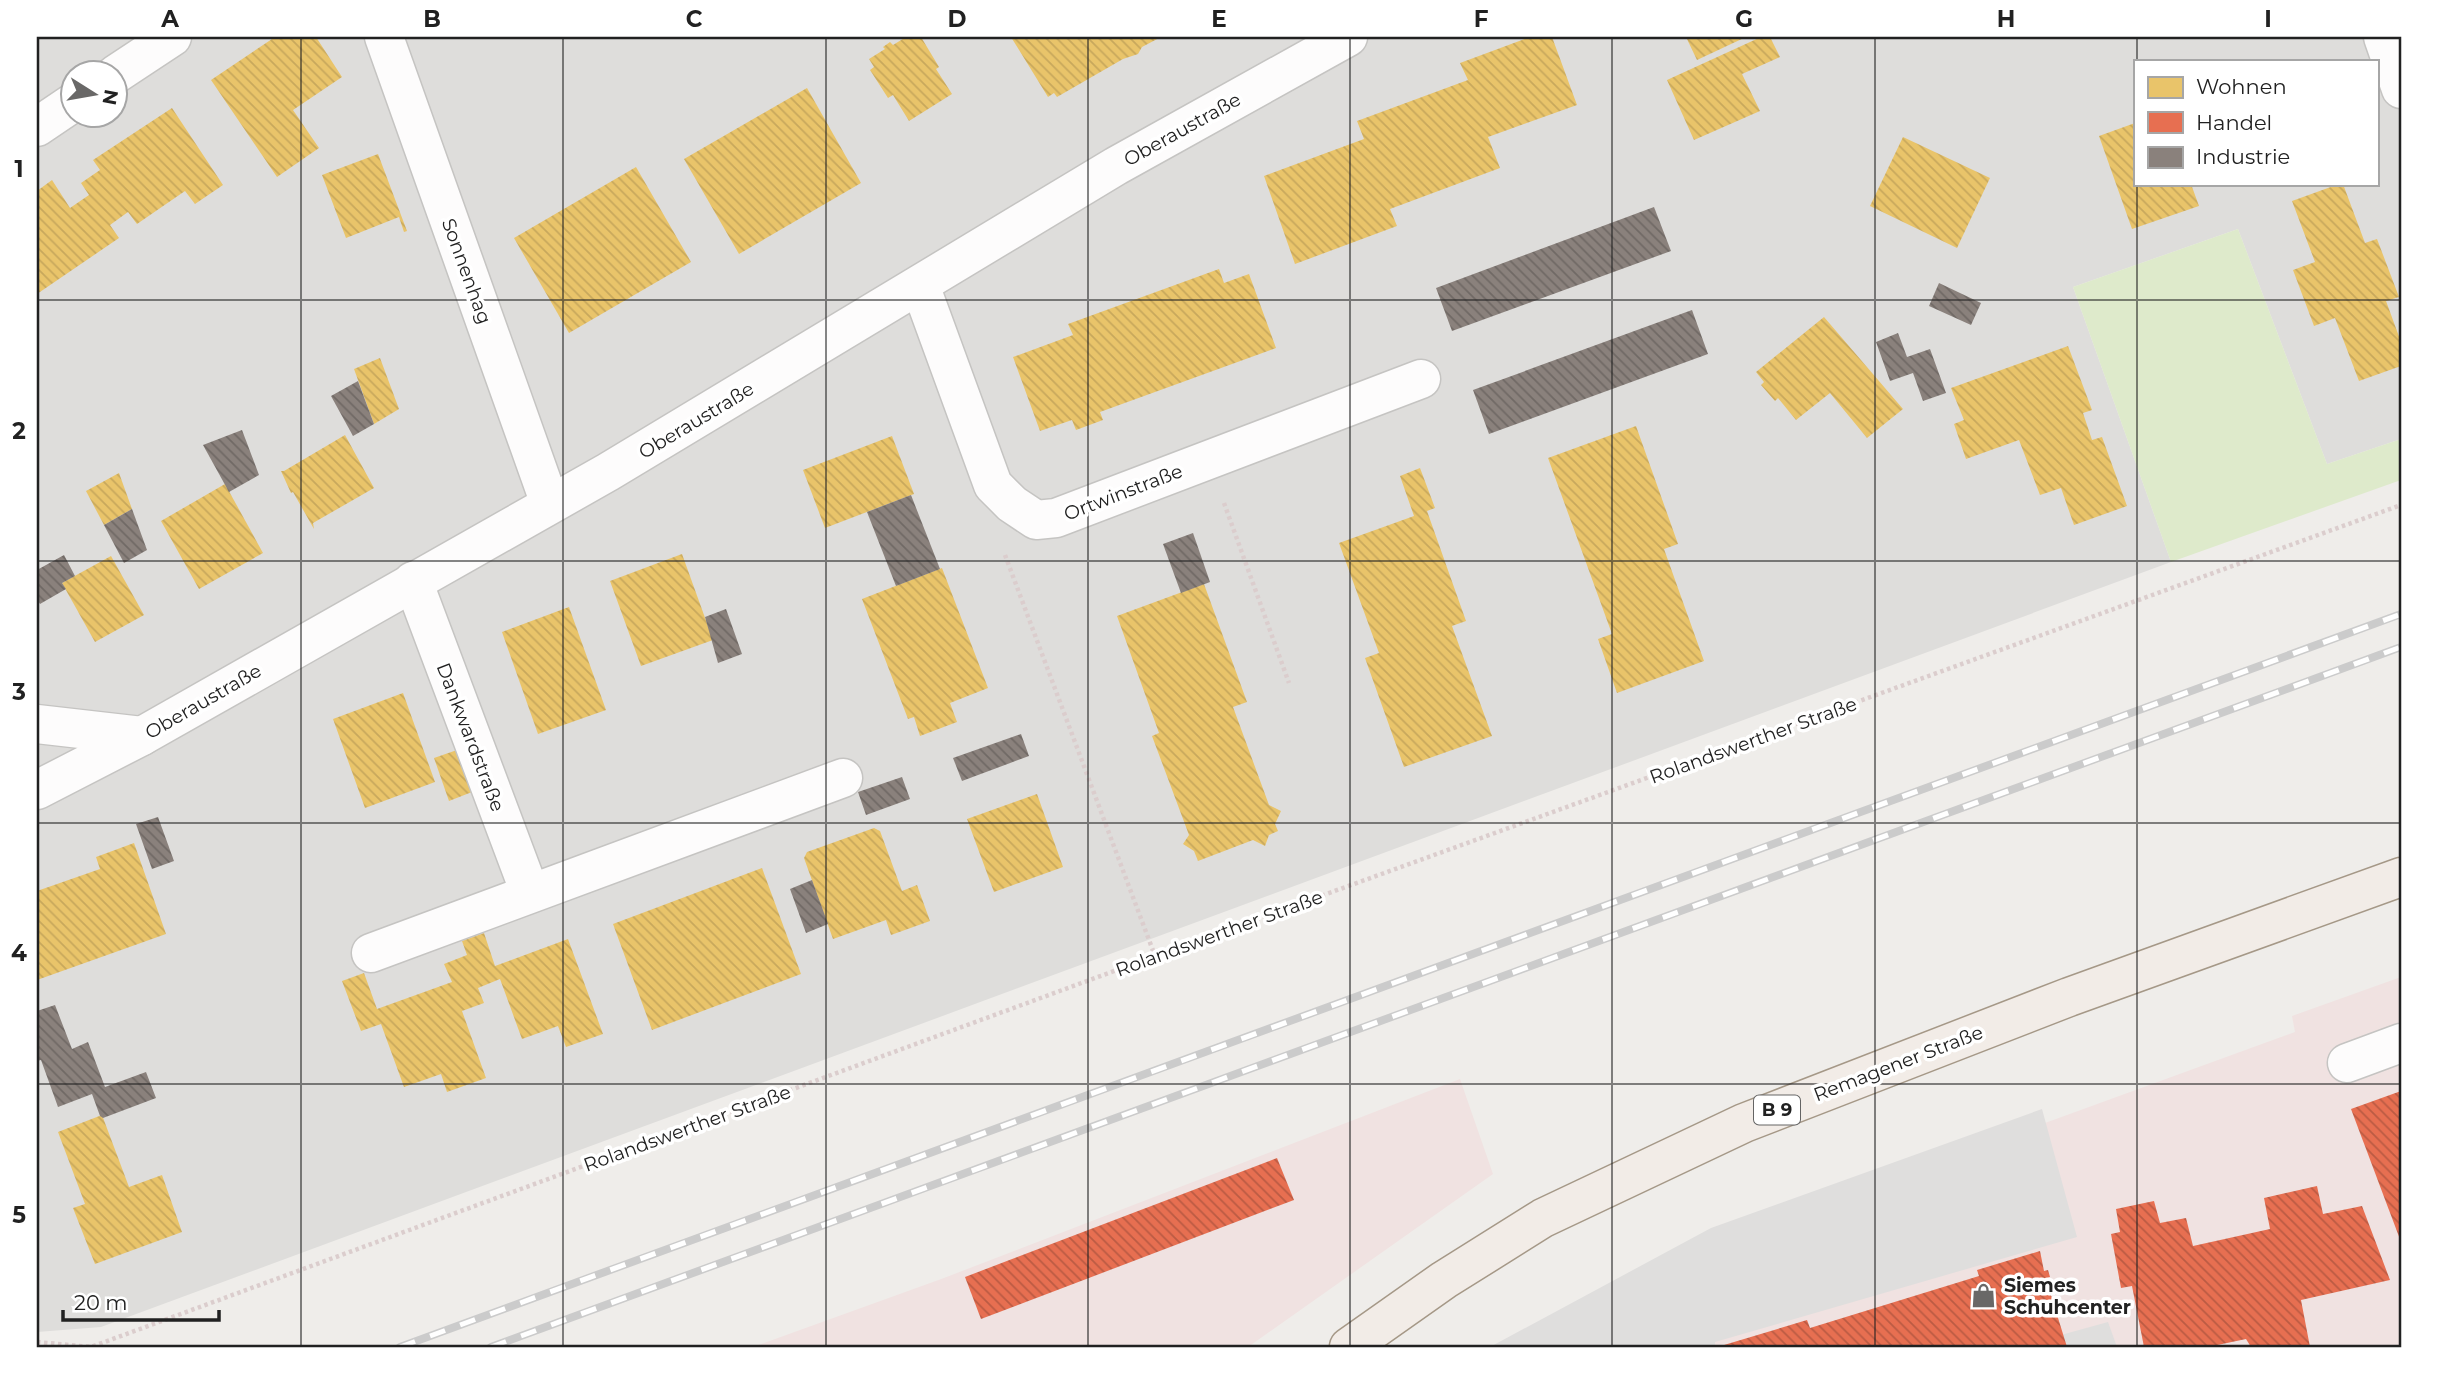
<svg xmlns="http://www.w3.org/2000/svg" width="2438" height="1384" viewBox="0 0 2438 1384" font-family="Montserrat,sans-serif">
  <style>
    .residential { fill: #dedddb; fill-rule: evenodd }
    .commercial { fill: #f0e2e1 }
    .grass { fill: #deeacb }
    .parking { fill: #dfdedd }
    .homes { fill: url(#homes-back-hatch) }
    .shops { fill: url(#shops-back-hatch) }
    .industry { fill: url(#industry-back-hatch) }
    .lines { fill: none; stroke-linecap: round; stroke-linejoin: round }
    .minor-casing { stroke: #c5c4c2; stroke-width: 41 }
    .major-casing { stroke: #a59887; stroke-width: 41 }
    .path { stroke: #dbcdcd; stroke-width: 4.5; stroke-dasharray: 3.5 3.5; stroke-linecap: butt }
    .minor { stroke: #fdfcfc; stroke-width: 38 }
    .major { stroke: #f2ece7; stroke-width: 38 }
    .rail-casing { stroke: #cbcbcb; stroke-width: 8 }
    .rail { stroke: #fff; stroke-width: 5; stroke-dasharray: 16; stroke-linecap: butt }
    .grid { fill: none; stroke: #212121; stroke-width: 2; stroke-opacity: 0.55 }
    .labels { text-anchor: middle; stroke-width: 7; stroke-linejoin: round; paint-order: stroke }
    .shield { fill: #fff; stroke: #646464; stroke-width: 2 }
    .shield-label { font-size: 18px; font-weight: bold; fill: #212121 }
    .street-label { font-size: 19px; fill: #212121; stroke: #fff }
    .poi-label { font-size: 19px; font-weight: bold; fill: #212121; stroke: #fff; text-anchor: start }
    .neatline { fill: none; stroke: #212121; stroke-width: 2.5 }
    .grid-label { font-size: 23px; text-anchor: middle; font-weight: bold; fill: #212121 }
  </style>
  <defs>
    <pattern id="homes-back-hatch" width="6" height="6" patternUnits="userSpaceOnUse" patternTransform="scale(1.75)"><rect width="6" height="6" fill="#e9c46a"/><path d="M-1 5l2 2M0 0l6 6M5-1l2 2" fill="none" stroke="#c8a85c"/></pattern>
    <pattern id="shops-back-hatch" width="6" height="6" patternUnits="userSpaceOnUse" patternTransform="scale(1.75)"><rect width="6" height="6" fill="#e76f51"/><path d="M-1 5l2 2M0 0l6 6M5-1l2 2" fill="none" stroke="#bb5b43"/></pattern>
    <pattern id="industry-back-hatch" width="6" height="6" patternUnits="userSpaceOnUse" patternTransform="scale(1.75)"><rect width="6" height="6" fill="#8a817c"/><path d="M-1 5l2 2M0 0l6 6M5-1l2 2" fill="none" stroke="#706965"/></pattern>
  </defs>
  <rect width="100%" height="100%" fill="#efedea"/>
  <path class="residential" d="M37,37H2401V439L2327,464L2238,229L2073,287L2171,562L101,1327L37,1332ZM2135,61H2377V184H2135ZM74,74H116V116H74Z"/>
  <g class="commercial">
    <polygon points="2401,977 2401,1347 1537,1347 1699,1249 2295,1032 2292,1016"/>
    <polygon points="1460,1079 1493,1174 1248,1347 753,1347 944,1278"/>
  </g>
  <polygon class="grass" points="2238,229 2327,464 2401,439 2401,480 2171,562 2073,287"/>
  <g class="parking">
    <polygon points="2042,1109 2077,1237 1715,1342 1715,1347 1490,1347 1711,1228"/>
    <polygon points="2108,1322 2117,1347 2066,1347 2061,1335"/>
  </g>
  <g class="homes">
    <polygon points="275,37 316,37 342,77 293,110 319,148 277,177 211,80"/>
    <polygon points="906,37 921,37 939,67 936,69 952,94 909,121 893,95 888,98 870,70 874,67 869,59 885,49 883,47 890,42 893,45"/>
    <polygon points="1011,37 1161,37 1142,47 1138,54 1123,59 1057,97 1054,93 1048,97"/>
    <polygon points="1530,37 1552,37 1577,105 1488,137 1500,168 1390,209 1397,226 1295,264 1264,176 1364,139 1357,121 1468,80 1460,63"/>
    <polygon points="1686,37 1746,37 1697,60"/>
    <polygon points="1761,37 1770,37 1780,57 1742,74 1760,111 1694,140 1667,80"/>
    <polygon points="807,88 861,183 739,254 684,159"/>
    <polygon points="172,108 223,185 195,204 185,191 137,224 128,212 110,225 119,238 37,294 37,191 52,180 70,208 89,195 81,183 100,170 93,160"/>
    <polygon points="2135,123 2135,184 2191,184 2199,206 2132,229 2099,136"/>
    <polygon points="1903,137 1990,178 1957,248 1870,206"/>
    <polygon points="378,154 407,231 404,232 399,217 346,238 322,175"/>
    <polygon points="636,167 691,262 569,333 514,238"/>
    <polygon points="2339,184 2343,184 2365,243 2377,239 2399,297 2386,301 2401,342 2401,366 2359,381 2335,318 2314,326 2293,270 2315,262 2292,201"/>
    <polygon points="1219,269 1224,283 1249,274 1276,348 1100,412 1103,420 1076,430 1072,420 1040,431 1013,357 1073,335 1068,324"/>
    <polygon points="1824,317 1903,409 1867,438 1830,393 1796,420 1778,398 1775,401 1761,385 1764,382 1756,372"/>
    <polygon points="2068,346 2092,410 2083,413 2092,440 2102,437 2127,506 2074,525 2061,488 2040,495 2019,440 1966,459 1954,424 1964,420 1951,388"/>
    <polygon points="380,358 399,409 374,424 354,369"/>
    <polygon points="1636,426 1678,544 1664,549 1704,661 1617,693 1598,639 1612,634 1548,458"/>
    <polygon points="345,435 374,488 313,523 314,529 293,492 291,493 281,471 284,471"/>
    <polygon points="892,436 914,494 825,528 803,470"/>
    <polygon points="1420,468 1435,508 1427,511 1466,621 1452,626 1492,736 1404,767 1365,658 1379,653 1339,543 1414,516 1400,476"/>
    <polygon points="119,473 132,509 104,525 86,491"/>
    <polygon points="225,484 263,553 199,589 161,521"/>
    <polygon points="682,554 713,640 641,666 610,581"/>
    <polygon points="111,556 144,615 95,642 62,583"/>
    <polygon points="942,568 988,688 950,703 957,722 920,736 914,717 908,719 862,599"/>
    <polygon points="1204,584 1247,702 1233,707 1269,805 1281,811 1275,824 1278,831 1269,835 1265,846 1253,840 1198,861 1194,851 1183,844 1189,835 1152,736 1159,733 1117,616"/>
    <polygon points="569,607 606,710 538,734 502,632"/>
    <polygon points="403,693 435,782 365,808 333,719"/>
    <polygon points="457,750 472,792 449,801 434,758"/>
    <polygon points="1037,794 1063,867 994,892 967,819"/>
    <polygon points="874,828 880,831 902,891 917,885 930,921 891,935 886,920 833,939 804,858 807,852"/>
    <polygon points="134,843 166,934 37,980 37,891 100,869 96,857"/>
    <polygon points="762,868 801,974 652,1030 613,924"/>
    <polygon points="484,933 495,966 568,939 603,1034 566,1047 558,1026 522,1039 500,979 478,988 484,1003 462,1011 486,1078 447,1092 441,1074 404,1087 381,1024 361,1031 342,981 364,973 377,1009 452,982 444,964 467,955 462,941"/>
    <polygon points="102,1115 129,1187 162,1175 182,1232 95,1264 73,1208 85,1204 58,1132"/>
  </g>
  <g class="shops">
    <polygon points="2401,1091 2401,1242 2351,1109"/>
    <polygon points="1277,1158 1294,1200 981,1319 965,1277"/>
    <polygon points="2317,1186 2323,1214 2362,1206 2390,1280 2301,1300 2310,1347 2251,1347 2246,1339 2208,1347 2144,1347 2132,1286 2121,1288 2111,1234 2120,1232 2116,1209 2154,1201 2160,1223 2186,1218 2193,1246 2270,1229 2264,1198"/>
    <polygon points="2040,1251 2044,1271 2048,1270 2050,1277 2046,1279 2067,1347 1725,1347 1724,1345 1807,1320 1810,1328 1979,1276 1977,1270"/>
  </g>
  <g class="industry">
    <polygon points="1654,207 1671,251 1452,331 1436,288"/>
    <polygon points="1939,283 1981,303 1971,325 1929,306"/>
    <polygon points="1692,310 1708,354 1489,434 1473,390"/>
    <polygon points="1898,333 1907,357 1930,349 1946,393 1923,401 1913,373 1890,381 1876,342"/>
    <polygon points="358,381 374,424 353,436 331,396"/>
    <polygon points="242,430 259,475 229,492 203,445"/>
    <polygon points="911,495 940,569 896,586 867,512"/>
    <polygon points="132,509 147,550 124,563 104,525"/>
    <polygon points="1193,533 1210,582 1181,593 1163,544"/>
    <polygon points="64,555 75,576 62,583 66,589 40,604 37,599 37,570"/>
    <polygon points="726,609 742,654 718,663 705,617"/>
    <polygon points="1021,734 1029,756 962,781 953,758"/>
    <polygon points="902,777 910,799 866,815 858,792"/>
    <polygon points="158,817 174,861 152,869 136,824"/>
    <polygon points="812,880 828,924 806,933 790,889"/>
    <polygon points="55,1005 72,1049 88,1042 105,1087 146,1072 156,1098 103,1118 100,1116 92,1094 58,1107 41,1060 37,1061 37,1011"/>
  </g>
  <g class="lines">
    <defs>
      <g id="minor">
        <polyline points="384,37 550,504"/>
        <polyline points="2383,37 2401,89"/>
        <polyline points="116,74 172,37"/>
        <polyline points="37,127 74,102"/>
        <polyline points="920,285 993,485 1012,504 1036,520 1056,518 1421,379"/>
        <polyline points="413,581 530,893"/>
        <polyline points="37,724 142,736"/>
        <polyline points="37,790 142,736 608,472 1116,166 1348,37"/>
        <polyline points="371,953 843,778"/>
        <polyline points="2347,1063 2401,1043"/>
      </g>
      <polyline id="major" points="1349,1347 1444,1280 1543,1218 1744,1123 2069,997 2401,877"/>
    </defs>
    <use href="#minor" class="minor-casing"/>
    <use href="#major" class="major-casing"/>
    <g class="path">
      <polyline points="1224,503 1289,683"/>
      <polyline points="1005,555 1155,956"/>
      <polyline points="37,1342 91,1347 1155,956 2401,505"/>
    </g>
    <use href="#minor" class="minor"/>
    <use href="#major" class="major"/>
    <defs>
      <g id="rail">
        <polyline points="400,1347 2401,614"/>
        <polyline points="491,1347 2401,647"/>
      </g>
    </defs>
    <use href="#rail" class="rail-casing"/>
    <use href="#rail" class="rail"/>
  </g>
  <path class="grid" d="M301,37V1347M563,37V1347M826,37V1347M1088,37V1347M1350,37V1347M1612,37V1347M1875,37V1347M2137,37V61M2137,184V1347M37,300H2401M37,561H2401M37,823H2401M37,1084H2401"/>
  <defs>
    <symbol id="shop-bare" viewBox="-9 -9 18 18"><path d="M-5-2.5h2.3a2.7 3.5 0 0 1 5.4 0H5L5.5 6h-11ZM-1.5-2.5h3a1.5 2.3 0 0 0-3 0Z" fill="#696867" stroke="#fff" stroke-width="2.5" paint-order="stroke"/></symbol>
  </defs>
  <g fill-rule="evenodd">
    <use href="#shop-bare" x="1966" y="1278" width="35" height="35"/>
  </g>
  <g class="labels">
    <rect class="shield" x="1754" y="1095.5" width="46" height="29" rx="5"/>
    <g class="shield-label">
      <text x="1777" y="1116">B 9</text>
    </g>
    <g class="street-label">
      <text transform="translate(1182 129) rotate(-29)" y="7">Oberaustraße</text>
      <text transform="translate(467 271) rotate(70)" y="7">Sonnenhag</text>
      <text transform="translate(696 420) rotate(-31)" y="7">Oberaustraße</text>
      <text transform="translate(1123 492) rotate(-21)" y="7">Ortwinstraße</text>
      <text transform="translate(203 701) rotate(-30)" y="7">Oberaustraße</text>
      <text transform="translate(471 737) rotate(69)" y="7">Dankwardstraße</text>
      <text transform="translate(1753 740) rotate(-20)" y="7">Rolandswerther Straße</text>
      <text transform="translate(1219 933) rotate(-20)" y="7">Rolandswerther Straße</text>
      <text transform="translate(1898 1063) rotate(-21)" y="7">Remagener Straße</text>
      <text transform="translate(687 1128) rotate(-20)" y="7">Rolandswerther Straße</text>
    </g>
    <g class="poi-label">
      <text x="2004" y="1292">Siemes<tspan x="2004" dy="22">Schuhcenter</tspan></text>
    </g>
  </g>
  <rect width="2438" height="1384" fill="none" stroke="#ffffff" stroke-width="77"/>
  <rect x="2134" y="60" width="245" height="126" fill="#ffffff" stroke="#a6a6a6" stroke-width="2"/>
  <rect x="2148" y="77" width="35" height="21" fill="#e9c46a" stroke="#a6a6a6" stroke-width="2"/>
  <text x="2196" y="94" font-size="21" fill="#212121">Wohnen</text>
  <rect x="2148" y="112" width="35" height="21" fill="#e76f51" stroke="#a6a6a6" stroke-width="2"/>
  <text x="2196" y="130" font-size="21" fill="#212121">Handel</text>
  <rect x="2148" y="147" width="35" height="21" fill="#8a817c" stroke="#a6a6a6" stroke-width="2"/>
  <text x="2196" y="164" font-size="21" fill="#212121">Industrie</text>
  <g transform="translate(94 94) rotate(101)"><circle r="33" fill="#ffffff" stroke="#a6a6a6" stroke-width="2"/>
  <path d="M0-5L12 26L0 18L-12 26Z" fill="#696867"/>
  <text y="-10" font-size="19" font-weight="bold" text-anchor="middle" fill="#212121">N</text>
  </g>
  <path d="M63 1310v10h156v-10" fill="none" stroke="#212121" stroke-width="3.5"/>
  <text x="74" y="1310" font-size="21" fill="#212121" stroke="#ffffff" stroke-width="5" paint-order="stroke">20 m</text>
  <rect x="38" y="38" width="2362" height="1308" class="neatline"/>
  <g class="grid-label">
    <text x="170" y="27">A</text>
    <text x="432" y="27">B</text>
    <text x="694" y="27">C</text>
    <text x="957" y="27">D</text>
    <text x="1219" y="27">E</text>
    <text x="1481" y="27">F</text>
    <text x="1744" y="27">G</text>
    <text x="2006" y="27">H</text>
    <text x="2268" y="27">I</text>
    <text x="19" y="177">1</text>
    <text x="19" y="439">2</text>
    <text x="19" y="700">3</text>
    <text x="19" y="961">4</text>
    <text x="19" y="1223">5</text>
  </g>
</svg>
